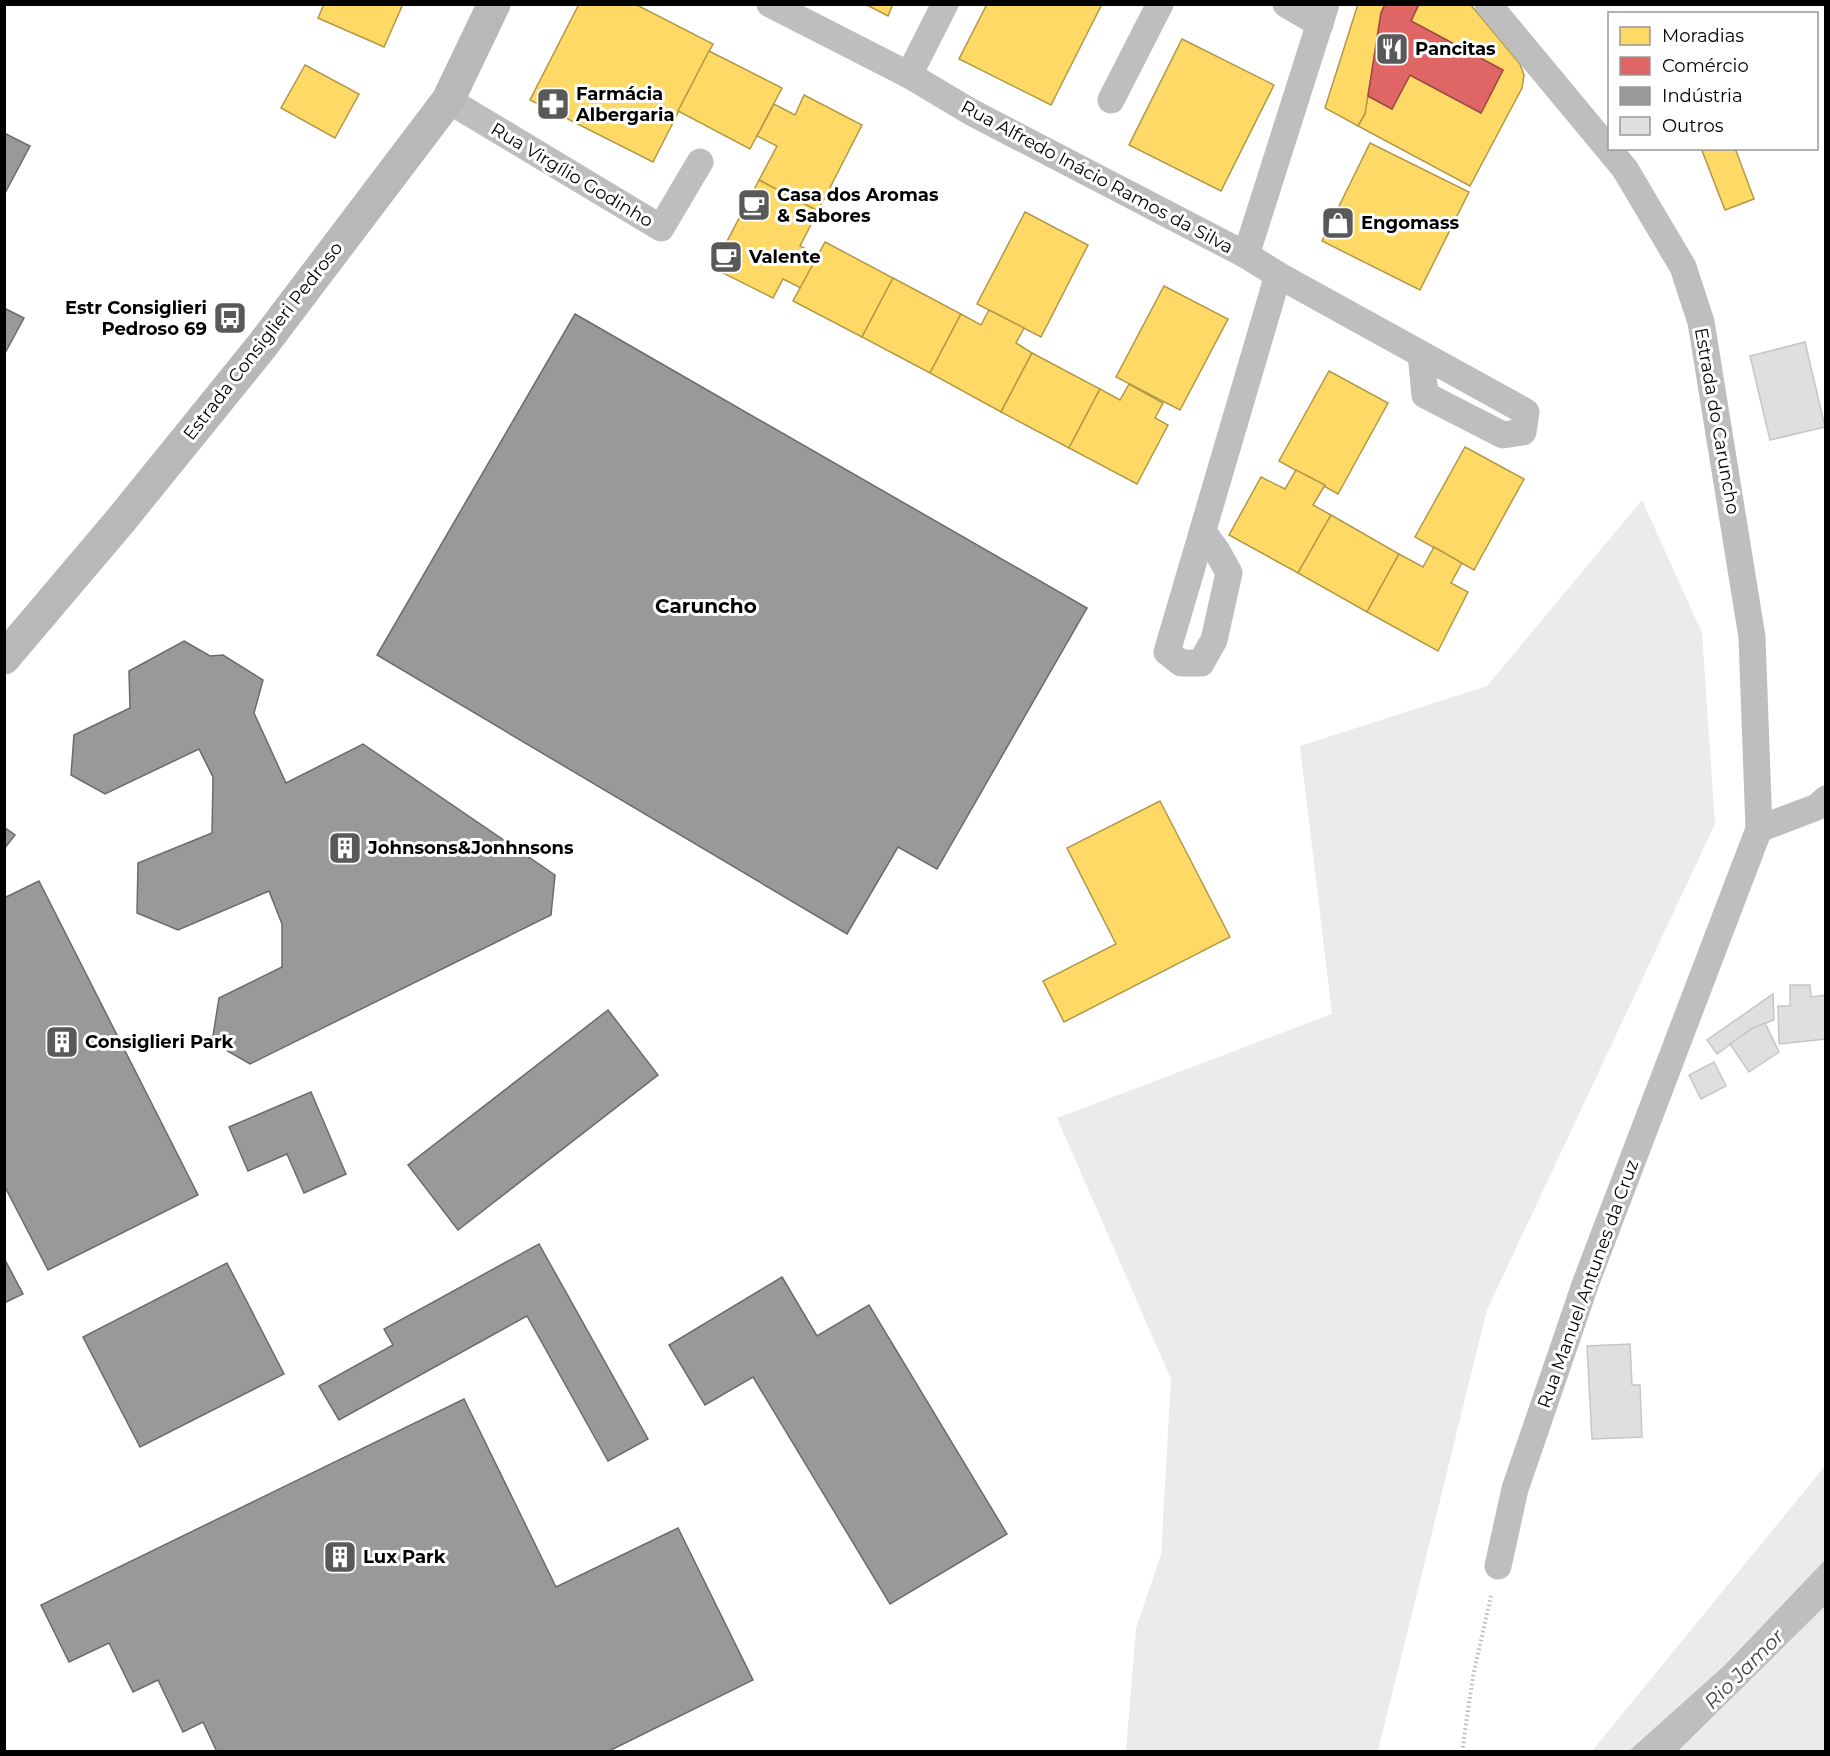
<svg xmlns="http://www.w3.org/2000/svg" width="1830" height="1756" viewBox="0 0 1830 1756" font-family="Montserrat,sans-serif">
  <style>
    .green { fill: #ebebeb }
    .water { fill: #bebebe }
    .homes { fill: #ffd966; stroke: #b29847; stroke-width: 1.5 }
    .shops { fill: #e06666; stroke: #9d4747; stroke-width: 1.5 }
    .industry { fill: #999; stroke: #6b6b6b; stroke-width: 1.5 }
    .building { fill: #dfdfdf; stroke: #c6c6c6; stroke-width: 1.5 }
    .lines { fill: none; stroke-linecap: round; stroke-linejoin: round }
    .path { stroke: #b9b9b9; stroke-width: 4; stroke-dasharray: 1.5 3; stroke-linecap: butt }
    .minor { stroke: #bebebe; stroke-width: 27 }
    .secondary { stroke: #b8b8b8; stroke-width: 33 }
    .labels { text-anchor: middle; stroke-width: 6; stroke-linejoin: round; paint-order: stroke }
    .poi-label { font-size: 18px; font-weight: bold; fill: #000; stroke: #fff; text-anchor: start }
    .street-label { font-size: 18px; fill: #000; stroke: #fff }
    .neighbourhood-label { font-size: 20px; font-weight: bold; fill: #000; stroke: #fff }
    .water-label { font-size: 20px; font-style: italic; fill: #434343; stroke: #fff }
  </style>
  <rect width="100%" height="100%" fill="#fff"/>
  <g class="green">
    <polygon points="1642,500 1702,633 1715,824 1487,1310 1378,1751 1126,1751 1136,1628 1161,1555 1171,1379 1057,1118 1332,1014 1300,746 1487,686"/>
    <polygon points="1825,1466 1825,1751 1592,1751"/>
  </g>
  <polygon class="water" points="1825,1560 1825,1606 1678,1751 1629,1751 1724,1666"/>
  <g class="homes">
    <polygon points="324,4 403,4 384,47 318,18"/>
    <polygon points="579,4 635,4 713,44 653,162 530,100"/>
    <polygon points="865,4 893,4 888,16"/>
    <polygon points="987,4 1102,4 1051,105 959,59"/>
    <polygon points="1358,4 1385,4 1381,13 1365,114 1358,126 1325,108"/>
    <polygon points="1419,4 1470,4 1520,64 1524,75 1522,88 1470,186 1358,126 1365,114 1368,96 1392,109 1410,75 1481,113 1503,70 1411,21"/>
    <polygon points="1182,39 1274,85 1221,191 1129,145"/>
    <polygon points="709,51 782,88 750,149 678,111"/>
    <polygon points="305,65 359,94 335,138 281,108"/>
    <polygon points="804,95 862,125 818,211 759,180 777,146 757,136 774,104 795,115"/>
    <polygon points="1370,143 1469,192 1420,290 1322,241"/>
    <polygon points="1701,148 1735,148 1754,199 1725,210"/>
    <polygon points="759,180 818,211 800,246 818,255 801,288 783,279 773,298 713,268"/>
    <polygon points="1025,212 1088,245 1041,337 977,304"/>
    <polygon points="825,242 893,278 862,337 793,301"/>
    <polygon points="893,278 961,314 930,373 862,337"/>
    <polygon points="1164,286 1228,319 1180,410 1116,377"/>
    <polygon points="989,310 1024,328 1016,343 1032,353 1001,412 930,373 961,314 981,325"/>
    <polygon points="1032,353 1100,389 1069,448 1001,412"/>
    <polygon points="1329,371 1388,403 1338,494 1279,461"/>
    <polygon points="1129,384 1163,403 1155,418 1168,425 1137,484 1069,448 1100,389 1120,400"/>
    <polygon points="1465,447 1524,479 1474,570 1415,537"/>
    <polygon points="1296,470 1325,485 1313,505 1331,515 1298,573 1229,535 1261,477 1285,489"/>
    <polygon points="1331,515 1399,554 1367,612 1298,573"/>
    <polygon points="1434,547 1462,563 1451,583 1468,592 1438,651 1367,612 1399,554 1423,567"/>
    <polygon points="1160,801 1230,937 1064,1022 1043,981 1116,944 1067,848"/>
  </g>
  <polygon class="shops" points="1385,4 1419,4 1411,21 1503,70 1481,113 1410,75 1392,109 1368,96 1381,13"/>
  <g class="industry">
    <polygon points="4,133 30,146 4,195"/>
    <polygon points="4,308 24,318 4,355"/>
    <polygon points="575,314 1087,608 937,869 898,847 847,934 377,655"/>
    <polygon points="184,641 210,656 223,655 263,680 254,713 286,783 363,744 555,875 551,915 250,1064 212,1042 219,998 282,967 282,924 269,891 178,930 137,913 138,863 212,833 213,777 199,749 105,794 71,775 74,735 130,708 129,671"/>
    <polygon points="4,827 15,835 4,849"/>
    <polygon points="39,881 198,1195 48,1270 4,1185 4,898"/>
    <polygon points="608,1010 658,1075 458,1230 408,1165"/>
    <polygon points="311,1092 346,1174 304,1193 287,1154 248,1171 229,1127"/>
    <polygon points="539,1244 648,1439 608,1461 527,1316 339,1420 319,1386 393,1345 384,1329"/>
    <polygon points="4,1258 23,1294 4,1303"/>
    <polygon points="227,1263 284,1374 140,1447 83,1337"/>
    <polygon points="782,1277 817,1336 869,1305 1007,1534 890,1604 753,1377 705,1405 669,1345"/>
    <polygon points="464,1399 556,1587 678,1528 753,1680 607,1752 217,1752 203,1722 183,1732 158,1680 133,1692 109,1643 69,1662 41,1605"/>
  </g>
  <g class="building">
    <polygon points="1805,342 1825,427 1770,440 1750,356"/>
    <polygon points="1790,985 1810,985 1811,997 1826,995 1826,1039 1779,1044 1778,1006 1790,1006"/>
    <polygon points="1773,994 1774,1020 1753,1028 1717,1054 1707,1040"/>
    <polygon points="1765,1023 1779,1052 1749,1072 1730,1044 1753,1028"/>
    <polygon points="1714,1062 1726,1086 1701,1099 1689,1075"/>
    <polygon points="1630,1344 1632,1385 1640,1385 1642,1437 1592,1439 1587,1346"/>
  </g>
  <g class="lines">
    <polyline class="path" points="1462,1752 1473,1676 1491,1596"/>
    <g class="minor">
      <polyline points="770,4 909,75 971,112 1246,255 1278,275 1526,412 1523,432 1503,435 1425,395 1421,354"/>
      <polyline points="1286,4 1320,24"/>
      <polyline points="1488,4 1625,169 1683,267 1701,322 1752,637 1759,829 1817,807 1826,799"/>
      <polyline points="909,75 945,4"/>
      <polyline points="448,100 661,228 700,162"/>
      <polyline points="1111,100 1160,4"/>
      <polyline points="1246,255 1326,4"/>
      <polyline points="1203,532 1217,551 1229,573 1214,640 1201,663 1181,663 1167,652 1278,275"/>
      <polyline points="1498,1566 1515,1489 1586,1282 1759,829"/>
    </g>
    <polyline class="secondary" points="4,658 121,520 261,347 448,100 494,4"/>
  </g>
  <defs>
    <symbol id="restaurant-square" viewBox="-11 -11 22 22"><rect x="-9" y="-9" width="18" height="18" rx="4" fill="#595959" stroke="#fff"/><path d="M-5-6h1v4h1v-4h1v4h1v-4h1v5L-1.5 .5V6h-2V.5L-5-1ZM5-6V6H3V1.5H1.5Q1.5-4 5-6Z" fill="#fff"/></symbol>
    <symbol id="pharmacy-square" viewBox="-11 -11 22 22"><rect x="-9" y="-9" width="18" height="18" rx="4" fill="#595959" stroke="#fff"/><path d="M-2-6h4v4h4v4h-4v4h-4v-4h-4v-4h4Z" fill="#fff"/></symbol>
    <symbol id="cafe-square" viewBox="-11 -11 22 22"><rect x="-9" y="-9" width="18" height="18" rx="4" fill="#595959" stroke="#fff"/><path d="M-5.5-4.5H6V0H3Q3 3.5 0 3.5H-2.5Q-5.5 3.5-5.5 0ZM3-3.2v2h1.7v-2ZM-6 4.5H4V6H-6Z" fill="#fff"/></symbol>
    <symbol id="shop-square" viewBox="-11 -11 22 22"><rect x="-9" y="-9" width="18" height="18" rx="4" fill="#595959" stroke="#fff"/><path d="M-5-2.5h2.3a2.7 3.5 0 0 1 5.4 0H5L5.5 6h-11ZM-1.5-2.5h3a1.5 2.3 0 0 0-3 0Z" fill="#fff"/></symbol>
    <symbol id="bus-square" viewBox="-11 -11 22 22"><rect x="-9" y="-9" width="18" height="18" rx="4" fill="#595959" stroke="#fff"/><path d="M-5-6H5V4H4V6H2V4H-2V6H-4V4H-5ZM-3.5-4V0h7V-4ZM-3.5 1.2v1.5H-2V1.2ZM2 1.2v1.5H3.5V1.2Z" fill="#fff"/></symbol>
    <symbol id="building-square" viewBox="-11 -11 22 22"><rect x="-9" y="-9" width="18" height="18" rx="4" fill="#595959" stroke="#fff"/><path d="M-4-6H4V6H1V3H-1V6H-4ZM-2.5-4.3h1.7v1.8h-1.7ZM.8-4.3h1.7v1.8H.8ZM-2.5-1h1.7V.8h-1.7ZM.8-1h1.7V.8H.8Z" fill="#fff"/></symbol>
  </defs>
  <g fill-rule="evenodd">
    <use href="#restaurant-square" x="1373" y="30" width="38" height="38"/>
    <use href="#pharmacy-square" x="534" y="85" width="38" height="38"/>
    <use href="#cafe-square" x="735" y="186" width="38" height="38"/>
    <use href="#shop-square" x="1319" y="204" width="38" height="38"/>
    <use href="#cafe-square" x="707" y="238" width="38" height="38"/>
    <use href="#bus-square" x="211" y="299" width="38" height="38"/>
    <use href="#building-square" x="326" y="829" width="38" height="38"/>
    <use href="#building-square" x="43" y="1023" width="38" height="38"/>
    <use href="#building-square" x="321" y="1538" width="38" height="38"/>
  </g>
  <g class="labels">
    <g class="poi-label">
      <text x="1415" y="55">Pancitas</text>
      <text x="576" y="100">Farmácia<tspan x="576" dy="21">Albergaria</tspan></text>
      <text x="777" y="201">Casa dos Aromas<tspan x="777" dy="21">&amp; Sabores</tspan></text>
      <text x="1361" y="229">Engomass</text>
      <text x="749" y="263">Valente</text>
      <text x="207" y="314" text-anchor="end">Estr Consiglieri<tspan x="207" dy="21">Pedroso 69</tspan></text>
      <text x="368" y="854">Johnsons&amp;Jonhnsons</text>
      <text x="85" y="1048">Consiglieri Park</text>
      <text x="363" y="1563">Lux Park</text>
    </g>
    <g class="street-label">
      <text transform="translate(572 175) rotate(31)" y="6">Rua Virgílio Godinho</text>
      <text transform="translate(1097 177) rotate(28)" y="6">Rua Alfredo Inácio Ramos da Silva</text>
      <text transform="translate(263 341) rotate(-52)" y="6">Estrada Consiglieri Pedroso</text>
      <text transform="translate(1717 421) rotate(80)" y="6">Estrada do Caruncho</text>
      <text transform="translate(1588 1284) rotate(-70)" y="6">Rua Manuel Antunes da Cruz</text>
    </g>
    <g class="neighbourhood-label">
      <text x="706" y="613">Caruncho</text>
    </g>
    <g class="water-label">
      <text transform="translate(1744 1669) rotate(-45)" y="7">Rio Jamor</text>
    </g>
  </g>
  <rect width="1830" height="1756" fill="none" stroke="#000000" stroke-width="12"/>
  <rect x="1608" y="12" width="210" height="138" fill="#ffffff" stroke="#999999" stroke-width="1.5"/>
  <rect x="1620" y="27" width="30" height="18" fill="#ffd966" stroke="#999999" stroke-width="1.5"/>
  <text x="1662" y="42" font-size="18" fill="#000000">Moradias</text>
  <rect x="1620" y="57" width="30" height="18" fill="#e06666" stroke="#999999" stroke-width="1.5"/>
  <text x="1662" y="72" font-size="18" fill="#000000">Comércio</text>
  <rect x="1620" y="87" width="30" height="18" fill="#999999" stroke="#999999" stroke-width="1.5"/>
  <text x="1662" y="102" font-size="18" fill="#000000">Indústria</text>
  <rect x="1620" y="117" width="30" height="18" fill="#dfdfdf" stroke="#999999" stroke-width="1.5"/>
  <text x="1662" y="132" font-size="18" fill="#000000">Outros</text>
</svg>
